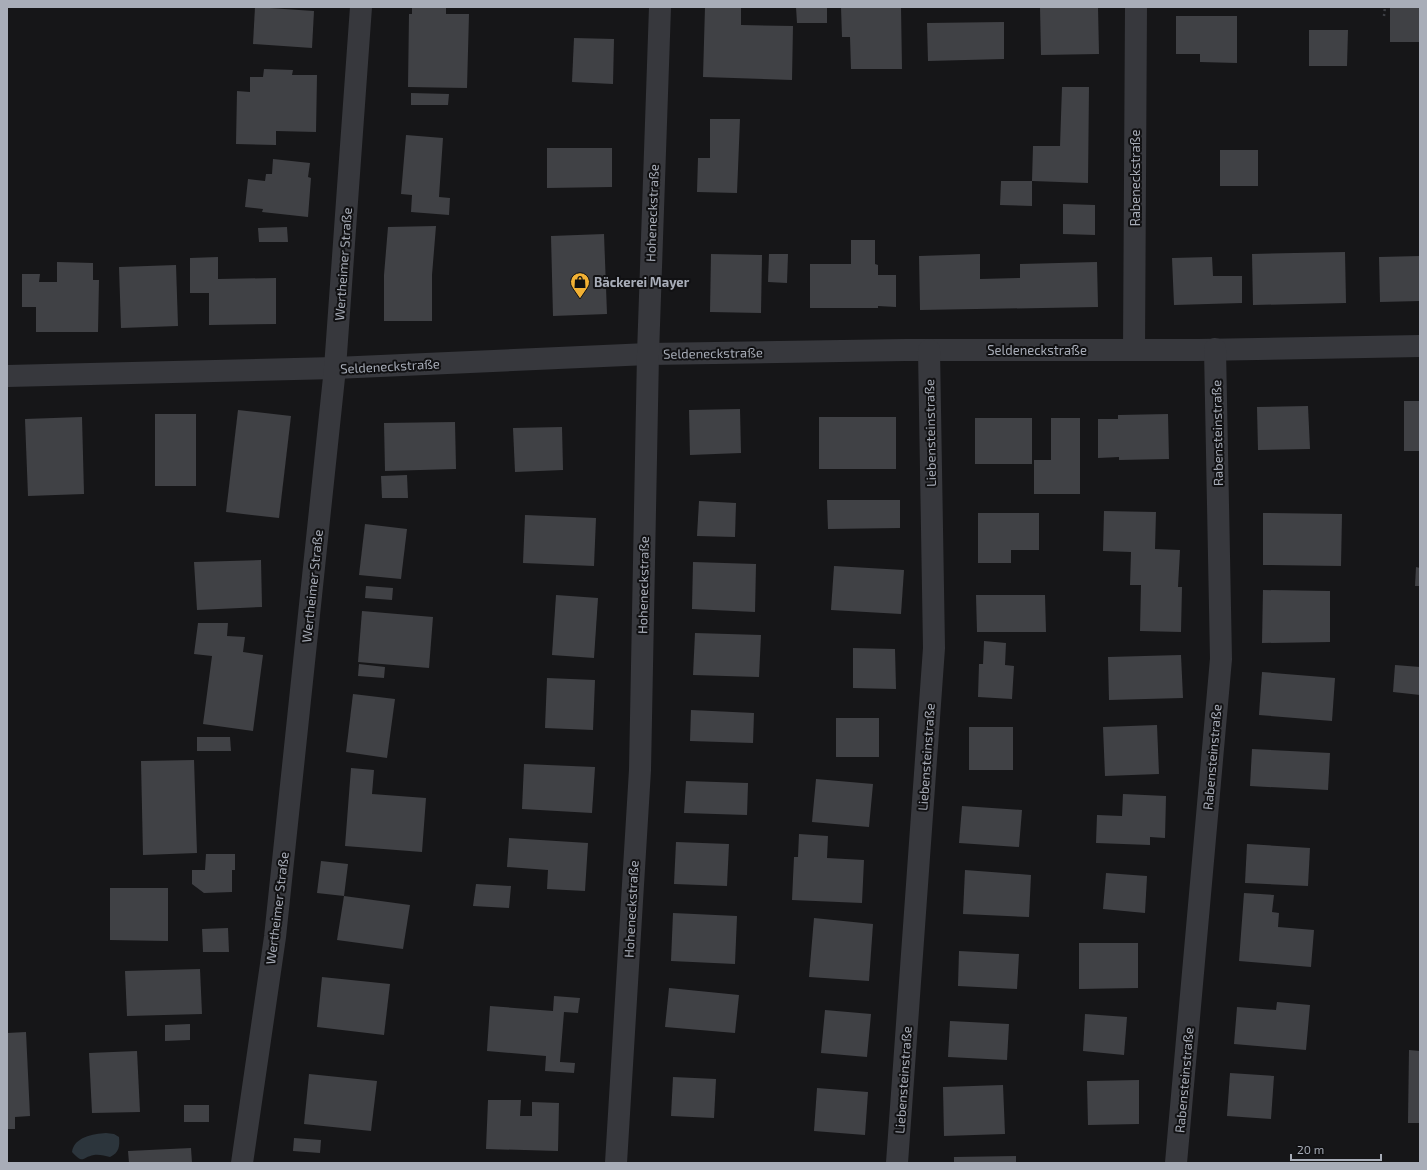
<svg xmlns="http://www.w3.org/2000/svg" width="1427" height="1170" viewBox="0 0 1427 1170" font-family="'Exo 2',sans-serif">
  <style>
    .water { fill: #2c353c }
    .building { fill: #404145 }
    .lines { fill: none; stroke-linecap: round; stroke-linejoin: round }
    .path { stroke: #3d3f44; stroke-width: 2.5; stroke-dasharray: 2 3; stroke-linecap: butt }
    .minor { stroke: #37383d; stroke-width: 22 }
    .labels { text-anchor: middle; stroke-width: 4; stroke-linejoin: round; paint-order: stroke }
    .street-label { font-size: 13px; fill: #a8adb8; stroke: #111113 }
    .poi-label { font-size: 13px; font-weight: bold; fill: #a8adb8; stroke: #111113; text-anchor: start }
  </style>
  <rect width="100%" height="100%" fill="#161618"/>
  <path class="water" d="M106,1133L114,1134L119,1137C120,1146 119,1153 110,1157C105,1156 99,1154 94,1155C82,1157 84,1165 72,1152C74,1137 93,1134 106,1133Z"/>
  <g class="building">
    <polygon points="255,7 314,11 312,48 253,44"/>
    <polygon points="412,7 446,7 446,14 469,14 467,88 408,87 409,14 412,14"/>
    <polygon points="705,7 741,7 741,25 793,26 792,80 703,77"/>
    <polygon points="796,7 827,7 827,23 797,23"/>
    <polygon points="841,7 901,7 902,69 851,69 850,37 842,37"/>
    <polygon points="1040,7 1098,7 1099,54 1041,55"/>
    <rect x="1390" y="7" width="30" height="35"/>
    <polygon points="1176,16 1237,16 1237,63 1200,62 1200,54 1176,54"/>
    <polygon points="1004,22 1004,59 928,61 927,23"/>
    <polygon points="1309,30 1348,30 1347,66 1309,66"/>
    <polygon points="574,38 614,39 613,84 572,82"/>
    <polygon points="264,69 293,70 292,75 317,75 316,132 276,131 276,145 236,144 237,91 250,92 250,77 263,77"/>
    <polygon points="1062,87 1089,87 1088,183 1032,181 1033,146 1060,146"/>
    <polygon points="411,93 449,94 448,105 411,105"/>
    <polygon points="710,119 740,119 737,193 697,192 698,158 710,158"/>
    <polygon points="406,135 443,138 439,197 450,198 449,215 411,212 412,195 401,194"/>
    <polygon points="547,148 612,148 612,187 547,188"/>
    <rect x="1220" y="150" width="38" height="36"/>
    <polygon points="273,159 310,163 308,177 311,178 308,217 262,212 263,209 245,207 248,179 265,181 266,174 272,174"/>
    <polygon points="1001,181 1032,181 1032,206 1000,205"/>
    <polygon points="1063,204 1095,205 1095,235 1063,234"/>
    <polygon points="436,226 432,275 432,321 384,321 384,275 388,227"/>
    <polygon points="287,227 288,242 259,242 258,228"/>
    <polygon points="604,234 607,314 553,316 551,236"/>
    <polygon points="851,240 875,240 875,264 878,265 878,275 896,275 896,307 878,306 878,308 810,308 810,264 851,264"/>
    <polygon points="1345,252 1346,303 1253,305 1252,254"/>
    <polygon points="711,254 762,255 761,313 710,312"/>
    <polygon points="769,254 788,254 787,283 768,282"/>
    <polygon points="980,254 980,279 1020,278 1020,264 1097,262 1098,307 920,310 919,256"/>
    <polygon points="1420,256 1420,301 1380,302 1379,257"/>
    <polygon points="218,257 218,279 276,278 276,324 209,325 209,293 190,293 190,258"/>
    <polygon points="1212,257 1213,276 1242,276 1242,303 1174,305 1172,258"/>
    <polygon points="57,262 93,263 93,280 99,280 98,332 36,332 36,307 22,307 22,274 40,274 39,282 57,282"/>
    <polygon points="176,265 178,326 121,328 119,267"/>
    <rect x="1404" y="401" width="16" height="50"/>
    <polygon points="1308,406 1310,449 1258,450 1257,407"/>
    <polygon points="740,409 741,453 690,455 689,410"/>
    <polygon points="238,410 291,416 279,518 226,512"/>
    <rect x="155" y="414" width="41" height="72"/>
    <polygon points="1168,414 1169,459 1119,460 1119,457 1098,458 1098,419 1118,419 1118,415"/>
    <polygon points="82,417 84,494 28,496 25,419"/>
    <rect x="819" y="417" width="77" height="52"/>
    <rect x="975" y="418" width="57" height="46"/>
    <polygon points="1051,418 1080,418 1080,494 1034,494 1034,460 1051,460"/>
    <polygon points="455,422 456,469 385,471 384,423"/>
    <polygon points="562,427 563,470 515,472 513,428"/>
    <polygon points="407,475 408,498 382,498 381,476"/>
    <polygon points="827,500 900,500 900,528 828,529"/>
    <polygon points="699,501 736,503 735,537 697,536"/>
    <polygon points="1104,511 1156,512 1155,549 1180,550 1178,587 1182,587 1181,632 1140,631 1141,585 1130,585 1131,552 1103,551"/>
    <polygon points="978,513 1039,513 1039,550 1011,550 1011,563 978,563"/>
    <polygon points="1263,513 1342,514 1341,566 1263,565"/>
    <polygon points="525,515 596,518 594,566 523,563"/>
    <polygon points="365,524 407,529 401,579 359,575"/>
    <polygon points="261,560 262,607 197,610 194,562"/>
    <polygon points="693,562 756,564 755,612 692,609"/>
    <polygon points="834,566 904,570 901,614 831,610"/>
    <polygon points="1416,567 1420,568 1420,586 1415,586"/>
    <polygon points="366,586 393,588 392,600 365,598"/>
    <polygon points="1263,590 1330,591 1330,642 1262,643"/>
    <polygon points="556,595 598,598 594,658 552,655"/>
    <polygon points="976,595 1045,595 1046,632 977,632"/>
    <polygon points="362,611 433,617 429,668 358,662"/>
    <polygon points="198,623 228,623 227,636 245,637 243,652 263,655 253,731 203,724 212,656 194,654"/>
    <polygon points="695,633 761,635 759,677 693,675"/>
    <polygon points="984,641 1006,643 1005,665 1014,666 1012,699 978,697 979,664 983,664"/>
    <polygon points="853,648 895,649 896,689 853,688"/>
    <polygon points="1181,655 1183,698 1109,700 1108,657"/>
    <polygon points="359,664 385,667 384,678 358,676"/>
    <polygon points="1395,665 1420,667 1420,695 1393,692"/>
    <polygon points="1262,672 1335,678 1332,721 1259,715"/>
    <polygon points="547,678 595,680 593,730 545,728"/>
    <polygon points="353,694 395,699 387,758 346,752"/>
    <polygon points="691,710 754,713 753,743 690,741"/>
    <rect x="836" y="718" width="43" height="39"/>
    <polygon points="1157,725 1159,774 1105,776 1103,727"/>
    <rect x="969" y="727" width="44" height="43"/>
    <polygon points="197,737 230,737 231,751 197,751"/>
    <polygon points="1252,749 1330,753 1328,790 1250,786"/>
    <polygon points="194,760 197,853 143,855 141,761"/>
    <polygon points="524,764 595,767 592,813 522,809"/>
    <polygon points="351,768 374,770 372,794 426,798 422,852 345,846"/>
    <polygon points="816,779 873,784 869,827 812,822"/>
    <polygon points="686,781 748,783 747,815 684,813"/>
    <polygon points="1123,794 1166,796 1165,838 1150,837 1150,845 1096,843 1097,815 1122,816"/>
    <polygon points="962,806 1022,810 1019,847 959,843"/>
    <polygon points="799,834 828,836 827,858 864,860 862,903 792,900 794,857 798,857"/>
    <polygon points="509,838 588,843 585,891 547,889 548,870 507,867"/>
    <polygon points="676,842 729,844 727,886 674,884"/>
    <polygon points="1247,844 1310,848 1308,886 1245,883"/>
    <polygon points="206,854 235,854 235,870 232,870 232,892 204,893 192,884 192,870 205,870"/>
    <polygon points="321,861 348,864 344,896 317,893"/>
    <polygon points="965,870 1031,875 1029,917 963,914"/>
    <polygon points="1106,873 1147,876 1145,913 1103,909"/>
    <polygon points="476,884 511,886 509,908 473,906"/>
    <polygon points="110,888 168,888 168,941 110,940"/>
    <polygon points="1244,893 1274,895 1272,912 1279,913 1278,927 1314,930 1311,967 1239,961"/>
    <polygon points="344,896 410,905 403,949 337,940"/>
    <polygon points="673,913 737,916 735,964 671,961"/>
    <polygon points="814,918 873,924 869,981 809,977"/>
    <polygon points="228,928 229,952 203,952 202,929"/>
    <polygon points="1079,943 1138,943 1138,988 1079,989"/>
    <polygon points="959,951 1019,954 1017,989 958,986"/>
    <polygon points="200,969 202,1014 127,1016 125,971"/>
    <polygon points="322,977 390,984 384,1035 317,1027"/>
    <polygon points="669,988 739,995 735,1033 665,1027"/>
    <polygon points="554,996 580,998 578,1013 564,1012 560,1062 575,1063 574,1073 545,1071 546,1056 487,1051 490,1006 553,1011"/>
    <polygon points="1277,1002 1310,1005 1306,1050 1234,1044 1237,1007 1276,1010"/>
    <polygon points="825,1010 871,1014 867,1057 821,1053"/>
    <polygon points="1085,1014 1127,1017 1124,1055 1083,1051"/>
    <polygon points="950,1021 1009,1024 1007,1060 948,1057"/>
    <polygon points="190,1024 190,1040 165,1041 165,1025"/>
    <polygon points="26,1032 30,1116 15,1117 15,1129 7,1129 7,1033"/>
    <polygon points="1409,1050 1420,1051 1420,1123 1408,1123"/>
    <polygon points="137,1051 140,1112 92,1113 89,1053"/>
    <polygon points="1230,1073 1274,1076 1271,1119 1227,1116"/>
    <polygon points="309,1074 377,1081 371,1131 304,1124"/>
    <polygon points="673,1077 716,1079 714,1118 671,1116"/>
    <polygon points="1139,1080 1139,1124 1088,1125 1087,1081"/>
    <polygon points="1003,1085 1005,1134 944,1136 943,1087"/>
    <polygon points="817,1088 868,1092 865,1135 814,1131"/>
    <polygon points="488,1100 521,1100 520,1116 532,1116 532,1102 559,1103 558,1151 486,1149"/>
    <rect x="184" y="1105" width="25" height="17"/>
    <polygon points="294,1138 321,1140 320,1153 293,1151"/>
    <polygon points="191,1148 192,1163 129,1163 128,1151"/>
    <polygon points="1016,1156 1016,1163 954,1163 954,1157"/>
  </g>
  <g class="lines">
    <polyline class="path" points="1384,16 1385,7"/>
    <g class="minor">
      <polyline points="1134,350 1136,7"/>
      <polyline points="7,376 335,368 648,354 905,350 1198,350 1420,346"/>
      <polyline points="242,1163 275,937 335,368 361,7"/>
      <polyline points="616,1163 640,770 648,354 660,7"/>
      <polyline points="897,1163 934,648 929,350"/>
      <polyline points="1176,1163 1221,659 1215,349"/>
    </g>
  </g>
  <defs>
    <symbol id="shop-pin" viewBox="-11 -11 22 30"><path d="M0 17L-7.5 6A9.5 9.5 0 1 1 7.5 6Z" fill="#f2b134" stroke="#111113"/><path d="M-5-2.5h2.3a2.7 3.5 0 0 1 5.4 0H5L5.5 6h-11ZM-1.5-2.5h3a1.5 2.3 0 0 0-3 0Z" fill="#111"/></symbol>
  </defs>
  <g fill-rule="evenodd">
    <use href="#shop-pin" x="569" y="271" width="22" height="30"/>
  </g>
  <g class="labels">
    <g class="street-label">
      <text transform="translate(1135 178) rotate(-90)" y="5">Rabeneckstraße</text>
      <text transform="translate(652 213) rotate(-88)" y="5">Hoheneckstraße</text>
      <text transform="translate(343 264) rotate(-86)" y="5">Wertheimer Straße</text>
      <text x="1037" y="355">Seldeneckstraße</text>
      <text transform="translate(713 353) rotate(-1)" y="5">Seldeneckstraße</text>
      <text transform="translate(390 366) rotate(-3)" y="5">Seldeneckstraße</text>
      <text transform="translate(930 433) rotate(-91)" y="5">Liebensteinstraße</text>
      <text transform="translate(1217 433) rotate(-91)" y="5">Rabensteinstraße</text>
      <text transform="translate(643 585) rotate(-89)" y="5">Hoheneckstraße</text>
      <text transform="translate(312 586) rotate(-84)" y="5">Wertheimer Straße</text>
      <text transform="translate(926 757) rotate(-86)" y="5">Liebensteinstraße</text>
      <text transform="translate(1212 757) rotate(-85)" y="5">Rabensteinstraße</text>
      <text transform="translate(277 908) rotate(-83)" y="5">Wertheimer Straße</text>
      <text transform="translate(631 909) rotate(-87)" y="5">Hoheneckstraße</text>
      <text transform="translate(903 1080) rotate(-86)" y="5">Liebensteinstraße</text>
      <text transform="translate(1184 1080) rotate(-85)" y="5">Rabensteinstraße</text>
    </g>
    <g class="poi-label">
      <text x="594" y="287">Bäckerei Mayer</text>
    </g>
  </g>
  <rect width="1427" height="1170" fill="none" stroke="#a8adb8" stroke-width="16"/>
  <path d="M1291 1154v6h90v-6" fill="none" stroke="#a8adb8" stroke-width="2"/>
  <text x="1297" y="1154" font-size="12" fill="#a8adb8" stroke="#111113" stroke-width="3" paint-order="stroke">20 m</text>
</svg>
